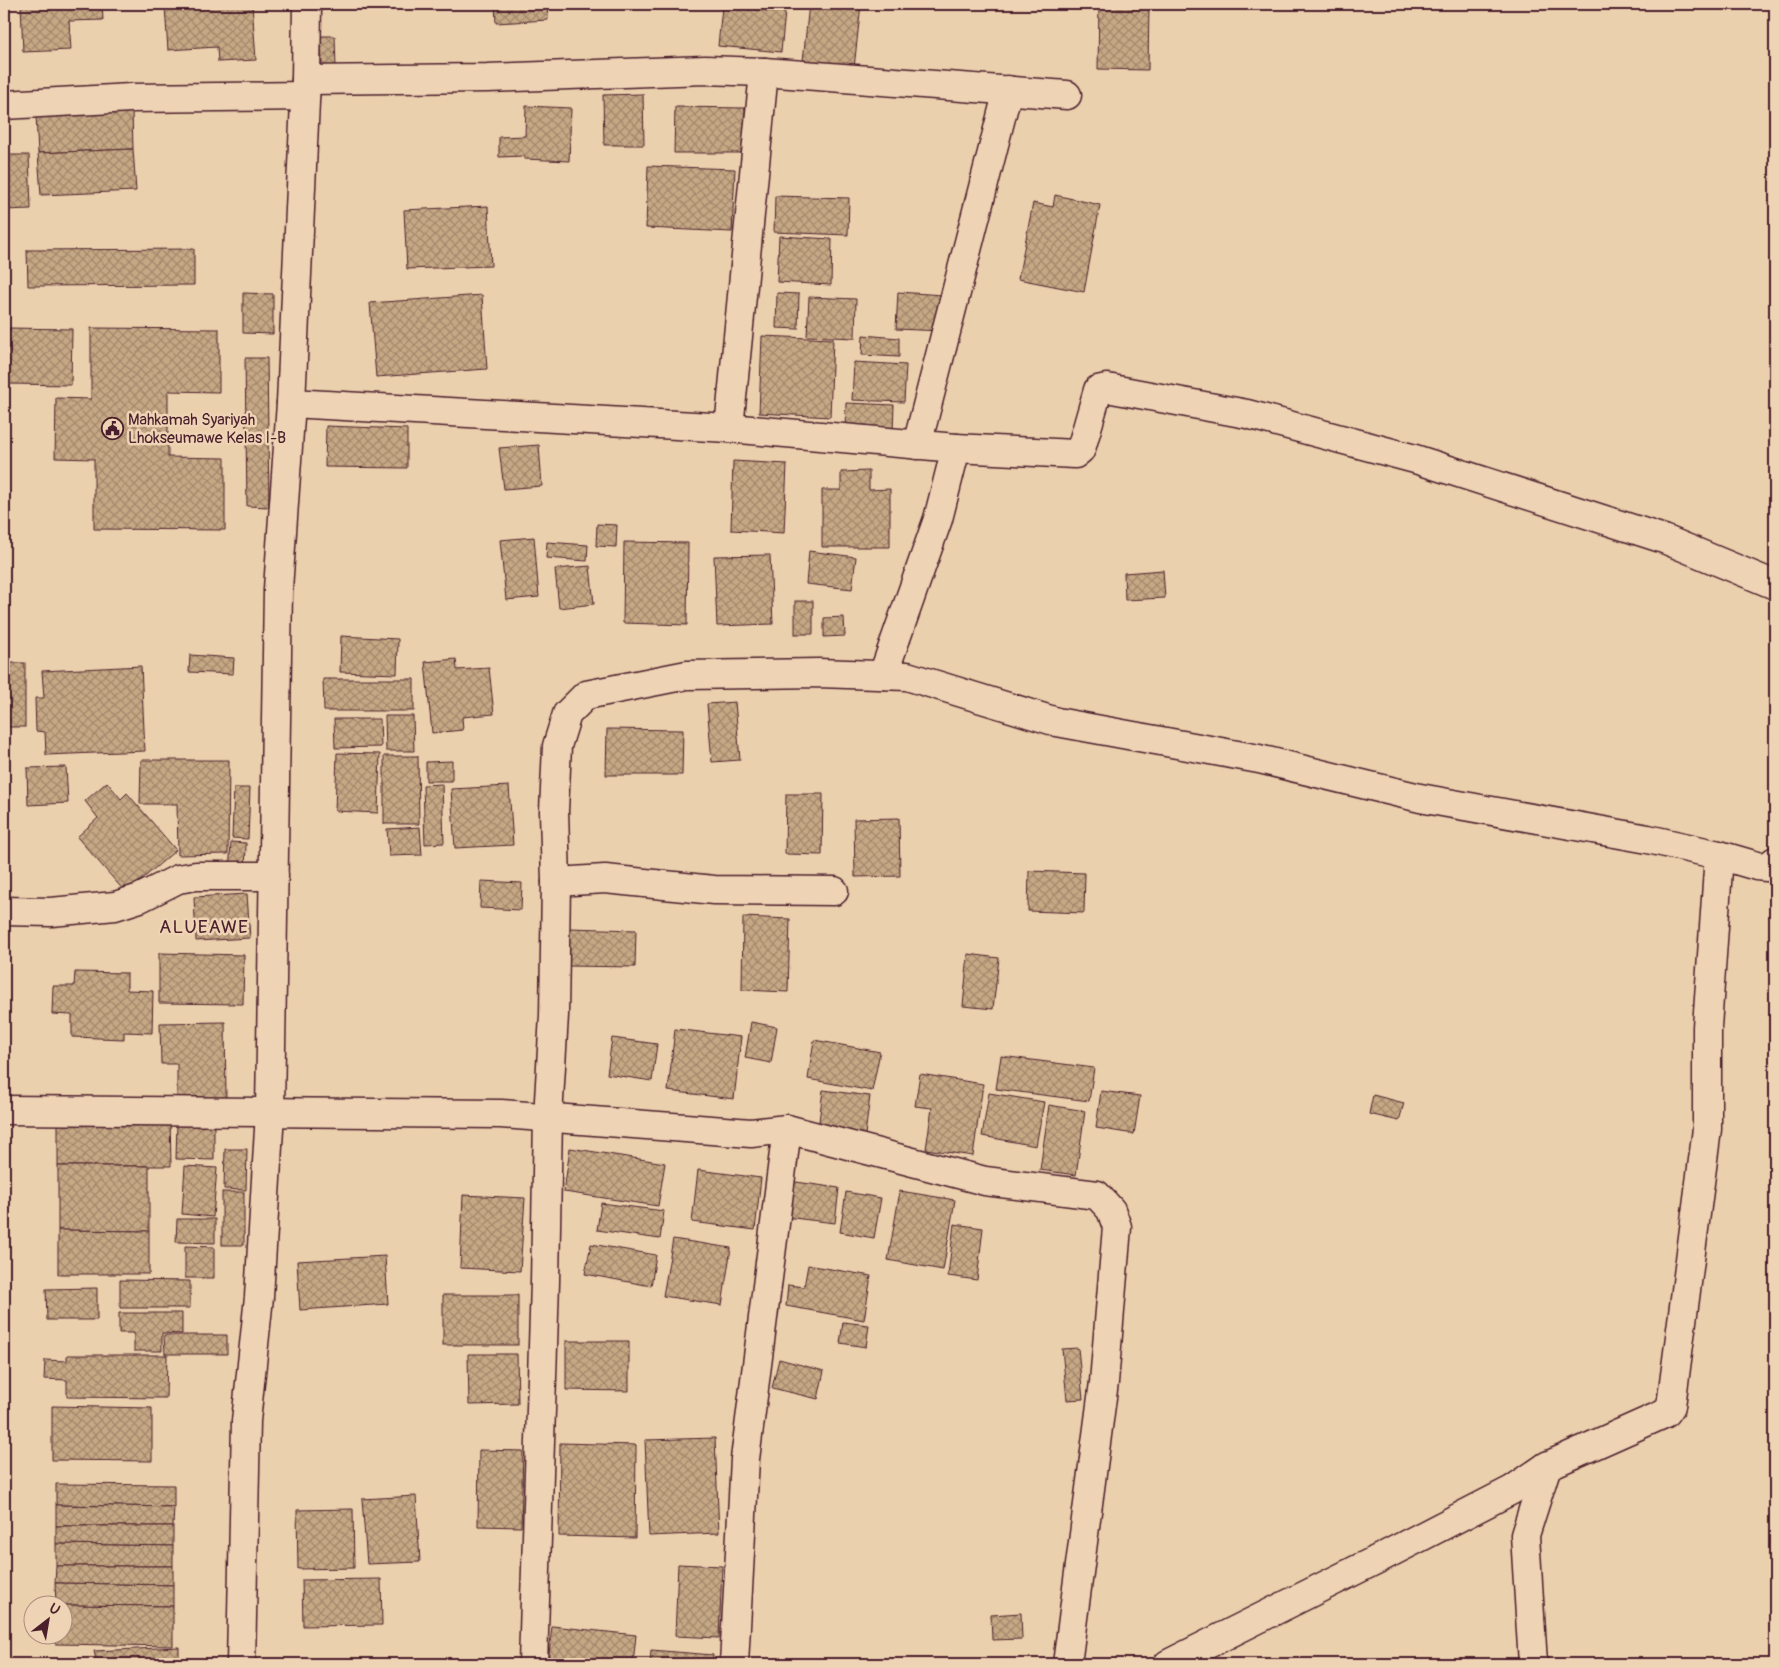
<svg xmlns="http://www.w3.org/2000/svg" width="1779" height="1668" viewBox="0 0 1779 1668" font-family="Pangolin,sans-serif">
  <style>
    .building { fill: url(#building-cross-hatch); stroke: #4a1f2b }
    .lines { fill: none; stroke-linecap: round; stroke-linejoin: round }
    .minor-casing { stroke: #4a1f2b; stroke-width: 31 }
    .minor { stroke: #eed3b5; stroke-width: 28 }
    .labels { text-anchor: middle; stroke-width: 5; stroke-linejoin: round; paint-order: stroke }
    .poi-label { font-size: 16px; fill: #4a1f2b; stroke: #eed3b5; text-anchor: start }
    .quarter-label { font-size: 19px; letter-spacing: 1px; fill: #4a1f2b; stroke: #eed3b5 }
  </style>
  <defs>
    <pattern id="building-cross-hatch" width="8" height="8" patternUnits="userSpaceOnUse" patternTransform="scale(1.25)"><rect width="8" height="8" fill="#c6a884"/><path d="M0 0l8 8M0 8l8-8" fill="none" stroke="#a3886c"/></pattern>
  </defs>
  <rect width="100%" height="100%" fill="#ebd0ad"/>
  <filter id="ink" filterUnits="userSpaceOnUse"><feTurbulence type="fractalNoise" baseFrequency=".02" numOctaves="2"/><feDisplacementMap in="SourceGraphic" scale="10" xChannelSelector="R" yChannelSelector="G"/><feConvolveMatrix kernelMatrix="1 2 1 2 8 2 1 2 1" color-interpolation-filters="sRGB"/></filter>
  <g filter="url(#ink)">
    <g class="building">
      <polygon points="21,4 102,4 103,20 69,21 71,50 23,52"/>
      <polygon points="222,4 252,4 256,60 218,62 217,47 168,50 165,7"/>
      <polygon points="495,4 547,4 548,20 496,23"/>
      <polygon points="809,4 861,4 854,68 803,61"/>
      <polygon points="1099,4 1149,4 1148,70 1098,69"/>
      <polygon points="722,7 785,12 781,52 718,46"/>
      <polygon points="321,36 335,36 336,68 322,68"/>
      <polygon points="643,94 644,145 604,145 603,95"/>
      <polygon points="526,106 571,108 569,161 524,159 524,156 499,157 499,137 525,136"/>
      <polygon points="675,107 745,108 745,153 674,153"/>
      <polygon points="132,110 133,149 38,153 36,115"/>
      <polygon points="133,149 136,191 41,195 38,153"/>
      <polygon points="4,155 29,155 31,209 4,210"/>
      <polygon points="648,166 735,169 732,232 646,228"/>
      <polygon points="1055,195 1100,205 1084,292 1018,279 1033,203 1053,207"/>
      <polygon points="775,196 849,198 848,235 774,232"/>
      <polygon points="488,206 491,266 407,269 404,210"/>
      <polygon points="779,236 832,239 831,285 777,282"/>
      <polygon points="194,249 194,285 28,286 27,250"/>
      <polygon points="898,292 943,295 942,331 896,329"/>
      <polygon points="243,293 273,294 273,334 243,333"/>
      <polygon points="777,293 799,294 798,329 776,328"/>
      <polygon points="482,295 487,369 376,377 370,303"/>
      <polygon points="809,297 856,299 855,338 807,336"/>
      <polygon points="8,328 72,329 71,385 8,384"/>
      <polygon points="91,328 219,329 219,392 168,391 168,457 225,458 225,530 94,529 94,459 55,458 56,398 91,399"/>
      <polygon points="863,335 899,338 899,357 862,355"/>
      <polygon points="762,336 833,339 830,417 759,413"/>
      <polygon points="245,358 267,358 269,507 247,506"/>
      <polygon points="854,362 906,365 904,402 852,400"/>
      <polygon points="846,403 894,405 893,431 845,429"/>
      <polygon points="326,426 407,429 407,468 325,467"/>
      <polygon points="539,445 542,486 504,489 499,448"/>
      <polygon points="733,461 787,464 784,533 731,530"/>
      <polygon points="869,471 869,490 890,489 890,547 822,547 822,490 841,490 841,472"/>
      <polygon points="597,524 617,525 616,547 596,546"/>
      <polygon points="534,537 539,597 506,600 500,540"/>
      <polygon points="547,542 588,545 587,561 546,558"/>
      <polygon points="624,542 688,543 687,625 623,623"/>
      <polygon points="809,551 856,557 852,589 806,584"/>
      <polygon points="770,555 773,624 717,626 714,556"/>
      <polygon points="590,566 594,604 559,608 555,569"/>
      <polygon points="1163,570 1165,598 1125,600 1124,573"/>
      <rect x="795" y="601" width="18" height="33"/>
      <polygon points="844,617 845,636 824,637 824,618"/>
      <polygon points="341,636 398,639 397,674 340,672"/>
      <polygon points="190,655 234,658 233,674 189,672"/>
      <polygon points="456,659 457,670 489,668 494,714 462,717 463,730 432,733 425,662"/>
      <rect x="4" y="663" width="21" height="64"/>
      <polygon points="141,666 145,751 46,755 45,732 36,731 35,698 44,698 42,671"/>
      <polygon points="323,679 414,679 414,711 324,711"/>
      <polygon points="735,702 740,760 712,762 707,704"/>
      <polygon points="385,716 413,716 414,751 386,751"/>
      <polygon points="334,719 380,719 381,747 335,748"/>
      <polygon points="607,729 683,730 682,775 606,775"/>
      <polygon points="337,753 380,754 378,813 335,811"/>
      <polygon points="384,756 418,756 419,824 384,824"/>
      <polygon points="141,760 229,760 228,854 178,855 177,804 140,804"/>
      <polygon points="452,761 452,781 426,781 426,762"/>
      <polygon points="66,767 68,803 28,805 27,768"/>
      <polygon points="107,782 121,799 127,793 176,850 126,893 77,837 98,818 85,801"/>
      <polygon points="442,784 444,843 425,844 423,785"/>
      <polygon points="509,786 513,845 455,848 451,789"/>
      <polygon points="234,788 250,788 248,839 232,838"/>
      <polygon points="786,794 823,794 822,855 785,854"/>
      <polygon points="899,818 900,876 855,877 854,819"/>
      <polygon points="420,827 422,855 389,856 387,829"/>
      <polygon points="231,842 246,843 245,874 229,873"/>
      <polygon points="1029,871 1085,873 1084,913 1028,911"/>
      <polygon points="481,881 522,883 521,910 480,908"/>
      <polygon points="247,894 250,938 196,941 194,897"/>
      <polygon points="743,917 790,919 788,992 742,990"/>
      <polygon points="569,928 636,930 635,967 568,966"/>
      <polygon points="159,953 244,955 243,1004 159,1003"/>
      <polygon points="968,954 999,958 993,1009 963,1006"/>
      <polygon points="75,972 127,973 127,990 153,991 152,1033 124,1032 124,1039 72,1037 72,1015 52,1014 53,986 74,986"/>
      <polygon points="225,1022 226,1099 177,1100 177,1064 161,1064 160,1023"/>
      <polygon points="751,1022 777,1027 771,1063 745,1058"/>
      <polygon points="675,1029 741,1037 734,1099 668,1091"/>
      <polygon points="612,1038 657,1044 652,1081 607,1074"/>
      <polygon points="814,1040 880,1052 872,1091 808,1079"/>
      <polygon points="1001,1056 1094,1068 1089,1101 996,1089"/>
      <polygon points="920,1074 983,1084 973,1156 926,1149 932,1108 915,1106"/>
      <polygon points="823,1090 870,1096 865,1135 818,1129"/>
      <polygon points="1101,1091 1140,1096 1134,1134 1096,1128"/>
      <polygon points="989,1093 1044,1102 1036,1146 982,1136"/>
      <polygon points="1373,1095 1404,1103 1399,1121 1369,1114"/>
      <polygon points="1049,1105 1085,1111 1076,1175 1040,1170"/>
      <polygon points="58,1115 170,1115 171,1166 58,1166"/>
      <polygon points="177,1121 214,1122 214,1160 176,1159"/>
      <polygon points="570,1148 665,1163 658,1206 564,1192"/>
      <polygon points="225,1149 247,1149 246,1190 224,1189"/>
      <polygon points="58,1166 149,1166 149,1231 58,1230"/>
      <polygon points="185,1166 217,1168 213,1217 182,1214"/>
      <polygon points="698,1170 761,1178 755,1230 692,1222"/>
      <polygon points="789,1181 839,1188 835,1223 785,1217"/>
      <polygon points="900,1191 955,1200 943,1270 888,1260"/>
      <rect x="222" y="1192" width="22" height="53"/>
      <polygon points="846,1192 881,1198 874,1238 840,1232"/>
      <polygon points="463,1195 525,1198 520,1271 460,1268"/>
      <polygon points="601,1203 664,1211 660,1239 597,1230"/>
      <polygon points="177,1219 215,1219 215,1243 176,1242"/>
      <polygon points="954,1224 983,1228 977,1280 948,1276"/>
      <polygon points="58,1230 149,1231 149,1274 58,1274"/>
      <polygon points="673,1239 731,1248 722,1305 663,1296"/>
      <polygon points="591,1244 656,1255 651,1286 585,1274"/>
      <polygon points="185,1246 214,1247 214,1278 185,1278"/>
      <polygon points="385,1256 388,1304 300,1310 297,1261"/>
      <polygon points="808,1265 871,1276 864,1320 786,1306 788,1285 804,1287"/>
      <polygon points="120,1280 190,1281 190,1308 120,1308"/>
      <polygon points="97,1288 97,1320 47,1320 46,1289"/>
      <rect x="443" y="1295" width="75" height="50"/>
      <polygon points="119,1313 182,1313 182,1334 162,1333 162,1351 134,1351 134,1333 119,1333"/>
      <polygon points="843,1322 869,1325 866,1347 840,1343"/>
      <polygon points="164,1335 227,1335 227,1354 165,1354"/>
      <polygon points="566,1341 629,1341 629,1391 566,1390"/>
      <polygon points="1078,1348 1083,1399 1067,1400 1062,1349"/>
      <polygon points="468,1354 517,1354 518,1404 469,1405"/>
      <polygon points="67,1355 167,1355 166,1398 67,1397 67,1380 44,1379 45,1360 67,1361"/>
      <polygon points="779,1359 824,1371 818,1399 772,1388"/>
      <polygon points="52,1406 152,1408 152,1461 52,1460"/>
      <polygon points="715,1438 719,1533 649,1536 645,1440"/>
      <polygon points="560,1443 636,1445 635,1538 559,1536"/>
      <polygon points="479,1450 523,1451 521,1527 478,1526"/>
      <polygon points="56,1484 174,1485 174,1507 56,1505"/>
      <polygon points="416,1496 420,1562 367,1564 362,1499"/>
      <polygon points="56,1505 174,1507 173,1526 56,1526"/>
      <polygon points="353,1509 354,1568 298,1569 297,1510"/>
      <polygon points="56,1526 173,1526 173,1546 56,1544"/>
      <polygon points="56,1544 173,1546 173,1566 56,1566"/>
      <polygon points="678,1564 722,1566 719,1638 675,1636"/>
      <polygon points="56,1566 173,1566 173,1585 55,1583"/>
      <polygon points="381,1579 382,1625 303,1626 302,1580"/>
      <polygon points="55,1583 173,1585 173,1606 56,1605"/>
      <polygon points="56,1605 173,1606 173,1646 55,1644 56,1636 62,1636 62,1606"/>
      <polygon points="1021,1613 1022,1639 992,1640 991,1615"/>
      <polygon points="552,1626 636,1635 633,1664 548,1664"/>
      <polygon points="179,1647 179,1664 97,1664 94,1651"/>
      <polygon points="651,1650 713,1655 712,1664 650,1664"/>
    </g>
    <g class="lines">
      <defs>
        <g id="minor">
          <polyline points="306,80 487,78 705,70 764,72 1067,95"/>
          <polyline points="4,105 131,98 305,96"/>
          <polyline points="291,403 729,428 956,448"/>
          <polyline points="729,428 764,72"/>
          <polyline points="917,445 1008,90"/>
          <polyline points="883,675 938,519 956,448 1075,454 1081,449 1098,390 1107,388 1247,414 1415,459 1664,539 1775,585"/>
          <polyline points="556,882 605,879 714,890 834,891"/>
          <polyline points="4,911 51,912 115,906 140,898 178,879 196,876 274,876"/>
          <polyline points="4,1110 501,1114 751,1133 787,1129 985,1181 1097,1195 1111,1210 1117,1227 1104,1382 1067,1664"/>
          <polyline points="241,1664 246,1421 259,1297 270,1112 278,589 291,403 306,80 307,4"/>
          <polyline points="533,1664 545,1282 548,1117 554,1015 556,882 554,811 557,746 567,714 586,695 687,675 818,673 907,676 1057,722 1259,759 1420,798 1648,839 1719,855 1757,866 1767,867 1775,861"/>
          <polyline points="734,1664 745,1459 787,1129"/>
          <polyline points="1168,1664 1384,1556 1512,1490 1547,1466"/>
          <polyline points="1533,1664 1525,1535 1547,1466 1666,1413 1671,1406 1707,1129 1707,1027 1719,855"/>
        </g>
      </defs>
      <use href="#minor" class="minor-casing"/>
      <use href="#minor" class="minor"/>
    </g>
  </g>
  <defs>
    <symbol id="civic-ring" viewBox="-11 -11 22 22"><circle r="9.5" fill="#eed3b5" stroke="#4a1f2b" stroke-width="1.5"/><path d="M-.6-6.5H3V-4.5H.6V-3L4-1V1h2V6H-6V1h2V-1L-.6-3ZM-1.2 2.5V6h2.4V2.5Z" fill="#4a1f2b"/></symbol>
  </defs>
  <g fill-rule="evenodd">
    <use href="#civic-ring" x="100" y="416" width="25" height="25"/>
  </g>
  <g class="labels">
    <g class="poi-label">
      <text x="128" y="425">Mahkamah Syariyah<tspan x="128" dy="18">Lhokseumawe Kelas I-B</tspan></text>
    </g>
    <g class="quarter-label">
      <text x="204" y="933">ALUEAWE</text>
    </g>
  </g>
  <rect width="1779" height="1668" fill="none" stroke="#eed3b5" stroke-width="20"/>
  <rect x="10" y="10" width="1759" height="1648" fill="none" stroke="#4a1f2b" stroke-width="2" filter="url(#ink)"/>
  <g transform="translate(48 1620) rotate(31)"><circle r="24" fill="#eed3b5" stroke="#ac8b7e"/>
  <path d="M0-4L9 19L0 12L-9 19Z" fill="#4a1f2b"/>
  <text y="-8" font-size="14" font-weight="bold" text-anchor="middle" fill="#4a1f2b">U</text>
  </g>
</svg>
